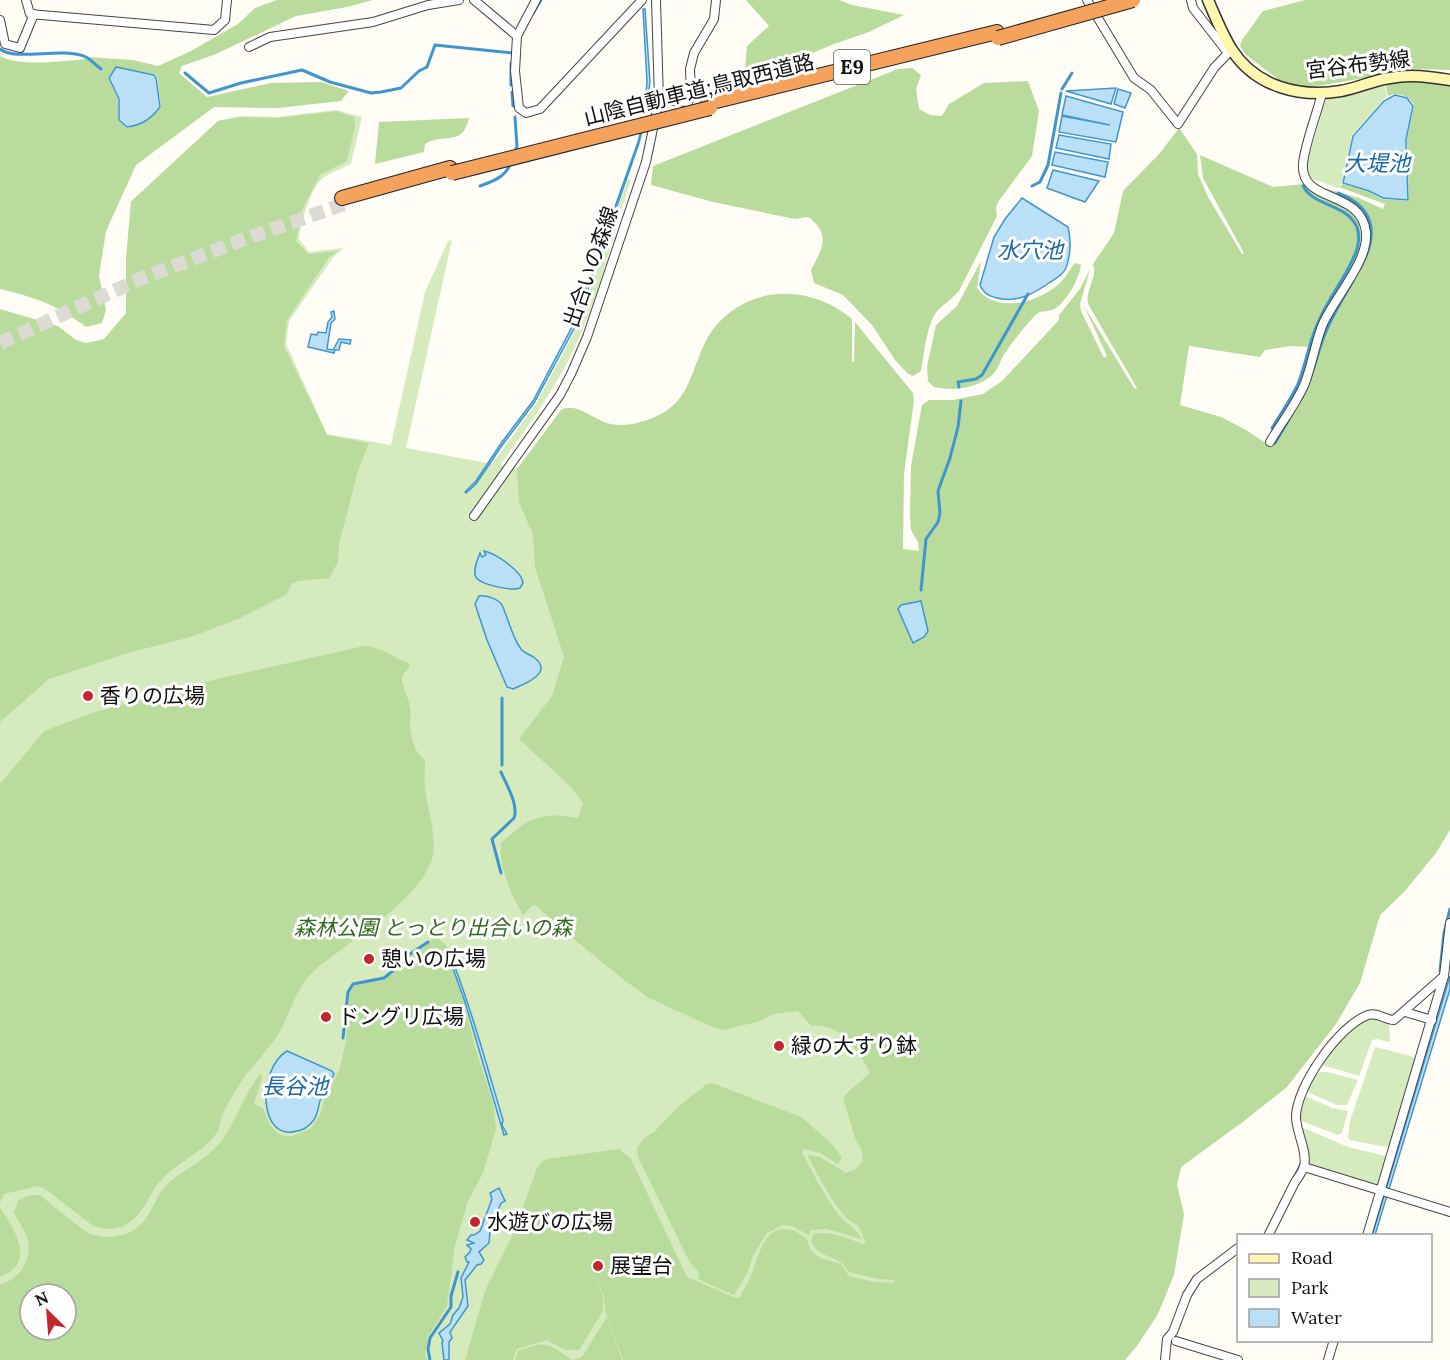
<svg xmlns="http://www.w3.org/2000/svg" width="1450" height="1360" viewBox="0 0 1450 1360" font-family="Lora,'Noto Sans JP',serif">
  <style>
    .green { fill: #d5ebbd; fill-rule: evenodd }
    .forest { fill: #b9dc9c; fill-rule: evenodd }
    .water { fill: #b9e0f7; stroke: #3f96cf; stroke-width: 1.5 }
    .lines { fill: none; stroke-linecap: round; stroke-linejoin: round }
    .stream { stroke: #3f96cf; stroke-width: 3 }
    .highway-tunnel { stroke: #dbdad3; stroke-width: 14; stroke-dasharray: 14 7; stroke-linecap: butt }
    .street-casing { stroke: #444; stroke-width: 10 }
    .secondary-casing { stroke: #333; stroke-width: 13 }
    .highway-casing { stroke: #222; stroke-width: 16 }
    .street { stroke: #fff; stroke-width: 8 }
    .secondary { stroke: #fff6b0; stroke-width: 10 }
    .highway { stroke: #f5a25d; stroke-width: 14 }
    .highway-bridge-casing { stroke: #222; stroke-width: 16; stroke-linecap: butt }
    .highway-bridge { stroke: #f5a25d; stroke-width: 14 }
    .poi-dot { fill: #c4262e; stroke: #fff; stroke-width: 2 }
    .labels { text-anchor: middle; stroke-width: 6; stroke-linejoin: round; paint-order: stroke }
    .shield { fill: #fff; stroke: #585858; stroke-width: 1.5 }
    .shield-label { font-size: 20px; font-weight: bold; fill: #111 }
    .street-label { font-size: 21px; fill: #111; stroke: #fff }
    .poi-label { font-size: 21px; fill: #111; stroke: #fff; text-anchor: start }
    .park-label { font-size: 21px; font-style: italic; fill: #2f6b1f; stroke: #fff }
    .water-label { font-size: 22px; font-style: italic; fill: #1768a6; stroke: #fff }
  </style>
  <rect width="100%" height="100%" fill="#fffdf5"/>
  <g class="green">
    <polygon points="1384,83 1387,96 1352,135 1342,182 1338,188 1310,178 1308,176 1308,160 1326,99"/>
    <path d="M336,110L362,117L351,164C342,168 332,172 324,177C311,186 300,224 299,239L309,252L344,248L334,256L289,321L286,344L327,434L391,445L425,292L448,241L452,240L406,448L492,464L536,404L577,327L628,179H631C613,236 599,296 574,349C554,391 527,428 500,465L591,482L700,415L730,332L793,333L820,396L813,443L791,489L771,578L773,622L829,725L874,775L918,789L986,824L1001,821L1024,802L1055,807L1078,883L1045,940L1031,998L1027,1098L1009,1177L961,1253L908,1342L887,1360H0V512L21,496L57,433L76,425L102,397L160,318L165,235L130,202L218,121L241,116L277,117ZM30,1294H66V1330H30Z"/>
    <path d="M1375,1017L1389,1022L1390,1042L1377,1039L1372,1040L1359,1076L1322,1065C1335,1046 1350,1021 1375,1017Z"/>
    <polygon points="1375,1047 1418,1058 1392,1144 1386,1147 1350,1140 1348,1137 1350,1121"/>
    <polygon points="1321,1072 1327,1072 1358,1080 1347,1105 1337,1105 1305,1091 1315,1074"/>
    <polygon points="1303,1095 1332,1108 1348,1111 1342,1133 1338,1135 1299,1120"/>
    <polygon points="1299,1126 1348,1147 1386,1156 1388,1158 1379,1185 1377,1187 1307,1165"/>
  </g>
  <g class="forest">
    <path d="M277,0H373L347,7L296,16L216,54L182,66L179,73L207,97L271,83L321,82L349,91L341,101L278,108L214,107L136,165L106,231L99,276L106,310L102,323L86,327C58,305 34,297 0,289V56C22,67 56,61 80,60L87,58L92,62L87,57L133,60L158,66L191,51L238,24L255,8ZM116,67L155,74L157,77L161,107C152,119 142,126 127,128L118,120V99L108,78Z"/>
    <polygon points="746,0 839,0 852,5 904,15 869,32 834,44 726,89 745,70 747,46 769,26"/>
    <polygon points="1305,0 1450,0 1450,70 1416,69 1307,88 1279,80 1245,54 1240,46 1242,40 1263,11"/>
    <path d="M912,68L921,75L916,89L919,109L930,115L942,116L949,104L984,83L1028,81L1039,111L1032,156L998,202L996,208L997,216L959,291C952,299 944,304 937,311C927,323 924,355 921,371L913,376L907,373L895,360L872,325L843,295L814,283L811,270C822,249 832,234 808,217L795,219L713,202L651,185L653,166L898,69Z"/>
    <path d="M1416,81L1450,85V830L1436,853L1404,892L1380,915L1360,983L1336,1024L1287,1087L1244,1121L1181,1167L1177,1185L1184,1214L1174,1275L1158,1314L1137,1346L1125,1360H623L605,1311L604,1297L596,1276L603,1297V1311L579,1350H565L547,1340L517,1349L513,1360H465L485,1291L514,1232L537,1168L541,1163L547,1159L619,1149L631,1159L687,1277L736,1298H739C743,1290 749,1282 752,1273C758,1258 764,1227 786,1229C794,1229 801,1235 807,1239L810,1248L814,1253L820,1258L841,1264L849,1276L875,1282L892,1283L895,1280L878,1279L849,1272C840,1254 821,1261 811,1242L813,1234C830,1230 847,1238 863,1244L866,1242L858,1225C840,1221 816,1171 807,1154L820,1157L846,1173L857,1168L863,1161L862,1151L855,1138L843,1098C851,1087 862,1082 870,1072C857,1050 840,1022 811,1026L798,1011L773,1014L757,1022L722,1030L710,1026L649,998L624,980L570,936L534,904L523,915C512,897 498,865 501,843C528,818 541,811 578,818L583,803L571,787L519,739L552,696L564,657L535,567L533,535L519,502L517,469L561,410C576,401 595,421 611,424C627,427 645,422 659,415C695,398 692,356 714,328C749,284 811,284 852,319V362H854L855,322L913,393L914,401L904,473L903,549L919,551L918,542L911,530L910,514L911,466L922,405L929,400H953L983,394L1002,381L1059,320V315L1080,289L1090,269L1080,304L1081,311L1104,358L1107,356L1084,306L1131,383L1135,389L1137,388L1088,304C1085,290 1098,277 1093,264L1114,233L1123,191L1160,153L1179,128L1197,154L1198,174L1208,197L1242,254L1244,253L1203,178L1200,155L1273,187L1304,184C1319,199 1340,200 1352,212C1381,243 1332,295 1318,325C1315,332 1314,340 1311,347L1292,346L1265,350L1260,357L1189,346L1180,405L1221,417L1246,430L1270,446L1287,421L1329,318L1366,254C1381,212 1351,201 1320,187L1359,198L1383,209L1385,204L1339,187L1343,184L1369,192L1382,199L1409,201L1407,140L1414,105C1409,95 1398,92 1388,96L1385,83Z"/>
    <path d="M336,111L354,117L355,127L347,161L320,175L303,208L296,241L308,254L338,251L329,257L287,320L284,346L327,435L369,443L358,471L339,544L338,562L329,578C316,580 304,579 292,583L287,594L240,618L191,637L128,653L49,679L0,722V309L58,326L76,340L86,343L104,339L126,313V258L131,202L218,121L241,117L277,118Z"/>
    <path d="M469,118C462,148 444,132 425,144L424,152L375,164L379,122Z"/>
    <path d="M981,261L977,288C996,315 1041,302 1061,282C1066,277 1070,269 1075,263L1081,265C1079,279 1068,299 1056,308C1051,312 1043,310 1038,313C1032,317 1006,350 1003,356C998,366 997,373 987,379C970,389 953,391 934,387L928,381L927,367L936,325L957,306Z"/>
    <path d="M364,646C380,646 393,658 409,663V667C407,671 402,674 402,679C402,687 409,698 410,707C412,714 409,719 410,726C411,738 415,754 425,760C425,769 424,778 425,787C427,807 438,840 432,859C419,901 348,942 315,970C296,986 290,1016 277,1036C267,1051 254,1064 243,1079C236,1089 223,1111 220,1123C218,1130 221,1125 218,1131C205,1152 179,1161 163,1178C149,1192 145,1214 127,1224C116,1231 105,1229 93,1226L44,1188L38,1186L4,1194L0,1203V784L44,731L92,713L213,680Z"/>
    <path d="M436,937C445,943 451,950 454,960L450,963L464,1002L475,1047L493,1103L496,1129L483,1173L468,1201L455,1246L447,1306L428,1337L425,1356L427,1360H0V1285C21,1278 33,1259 27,1237C24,1228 17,1221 14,1212L18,1201L30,1195H40C50,1203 81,1230 91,1234C108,1240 130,1237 142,1223C151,1213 156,1198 164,1188C179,1171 200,1164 215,1148C235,1128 242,1097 260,1074L262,1077L254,1104L263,1108L269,1123L276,1132L284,1136H293L311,1128L320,1115L326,1094L339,1071L346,1042L349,993L354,985L385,979L396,970L405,958ZM30,1294H66V1330H30Z"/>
    <path d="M712,1083L801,1117L830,1142L842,1157L838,1164L820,1153L804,1149L802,1152C812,1172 824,1194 837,1213C845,1223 856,1228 862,1239L827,1229L811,1230L809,1235L792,1226L783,1225L767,1233L753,1255L748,1272L734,1295L698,1279L699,1273L689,1261L638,1157L637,1149L643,1139L655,1131L680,1105L707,1084Z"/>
    <path d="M0,1208C15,1230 37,1263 0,1277Z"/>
    <path d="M607,1317L622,1360H515L518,1351C548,1340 547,1343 572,1360L582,1357Z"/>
  </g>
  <g class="water">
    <polygon points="643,9 645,9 650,82 647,105 645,104 647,82"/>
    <path d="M116,67L154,75L156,78L160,107C151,119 142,125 127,127L119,120V99L109,78Z"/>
    <polygon points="1116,88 1111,104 1066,91"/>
    <polygon points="1118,89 1131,93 1125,108 1114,104"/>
    <polygon points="1395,95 1407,98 1413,106 1406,140 1408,200 1383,198 1369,191 1343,183 1353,136 1384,101"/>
    <polygon points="1066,96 1123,112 1116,142 1059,132 1062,116 1110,125 1062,115"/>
    <polygon points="644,119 645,119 639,143 575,327 534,403 503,444 476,484 466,493 465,492 476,481 502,442 533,401 573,325 638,142"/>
    <polygon points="1059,135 1111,144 1109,159 1056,148"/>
    <polygon points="1055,152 1108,162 1105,177 1052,165"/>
    <polygon points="1053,170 1099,181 1085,202 1047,188"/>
    <path d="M1022,198L1068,227C1071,239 1071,255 1066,268C1063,275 1055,279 1049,283C1033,294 1017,303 997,298C989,296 984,294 980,285L994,237L1005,219Z"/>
    <polygon points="334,311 335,319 331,323 327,349 333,350 339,339 351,340 350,344 341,342 339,350 335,350 334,353 308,347 311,334 317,335 318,332 326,333 328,322 332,317 331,312"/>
    <path d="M484,551C495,553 522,571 523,583L520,588C512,591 480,585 476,577C472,571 478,559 480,553L482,557L486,555Z"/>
    <path d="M479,596C487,595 498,599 502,605C508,618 512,637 521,649C525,654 532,655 536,659C553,674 522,685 513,689L507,687L487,640L475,604Z"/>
    <polygon points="921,601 928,631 924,637 913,643 898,609 901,605"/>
    <path d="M453,962C473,1013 487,1067 503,1120L502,1125L507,1134L504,1135L465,1002L451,963Z"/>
    <polygon points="1450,976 1450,989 1375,1235 1372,1236"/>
    <path d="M287,1051L332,1071L334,1074C331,1082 326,1088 322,1095C318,1103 319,1114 313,1121C309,1126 304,1130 297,1131C258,1142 257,1069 287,1051Z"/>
    <polygon points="499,1188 505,1201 501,1203 490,1232 489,1243 479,1252 484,1260 481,1264 477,1265 465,1280 468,1306 450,1332 452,1338 449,1342 449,1360 444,1360 442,1343 443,1341 439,1333 450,1324 453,1315 459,1308 463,1297 461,1278 469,1262 467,1262 465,1257 470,1252 471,1249 467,1245 474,1243 467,1240 471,1235 474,1235 480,1231 492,1199 490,1193"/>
  </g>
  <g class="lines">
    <g class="stream">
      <polyline points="532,15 541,0"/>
      <path d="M0,49C16,62 62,46 86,57C91,60 96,65 101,69"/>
      <polyline points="511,63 511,85"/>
      <polyline points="185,73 209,93 241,83 302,70 330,82 356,89 371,93 381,92 401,88 419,71 427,67 435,45 513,53"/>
      <polyline points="1062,89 1072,73"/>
      <polyline points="512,92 513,106"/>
      <polyline points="515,117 517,147 515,151"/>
      <path d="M480,186C494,181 505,177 511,163"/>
      <polyline points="1032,186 1040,182 1048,165 1061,93"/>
      <path d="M1338,193C1378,209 1378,237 1359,270"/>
      <polyline points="959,387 958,382 976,379 982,375 1028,294"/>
      <path d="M1300,401C1312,382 1315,360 1323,339C1330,319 1342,300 1353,281"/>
      <path d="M1272,428C1281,414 1291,399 1298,384C1306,364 1309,342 1318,323C1328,297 1348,276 1357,249C1359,242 1359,233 1357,227C1346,203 1314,207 1303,186"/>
      <polyline points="1275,443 1292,414"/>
      <polyline points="921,590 926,539 938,522 940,513 938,491 950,458 958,427 961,401"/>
      <polyline points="502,765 502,698"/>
      <path d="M501,873L492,839L514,818C519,805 506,784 501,772"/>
      <polyline points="1440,971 1444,933 1450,909"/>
      <polyline points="343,1038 348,992 353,984 384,978 395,969 404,958 428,942"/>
      <polyline points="1294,1178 1301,1164"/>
      <polyline points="430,1360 428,1349 430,1338 451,1307 451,1296 458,1272"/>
    </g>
    <polyline class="highway-tunnel" points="0,343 140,279 242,240 344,204"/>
    <defs>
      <g id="street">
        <polyline points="26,0 30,14 214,30 225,20 227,0"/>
        <polyline points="474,0 517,36"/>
        <polyline points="536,0 517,36 515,71 519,108 526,113 540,109 642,0"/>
        <polyline points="1087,0 1134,78 1151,90 1178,124 1214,68 1232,49"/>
        <polyline points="1191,0 1193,8 1228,53"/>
        <polyline points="0,20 5,44 20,48 34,14"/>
        <polyline points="249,47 270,37 373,22 428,5 459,0"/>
        <polyline points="659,100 688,102 691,94 690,69 694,53 714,19 716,0"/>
        <path d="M1270,442C1281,423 1297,403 1305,383C1312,364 1315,345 1322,326C1333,299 1369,262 1366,232C1361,189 1300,204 1303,164C1305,143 1317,114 1322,93"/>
        <polyline points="474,516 560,395 571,374 587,337 646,162 659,100 656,0"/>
        <polyline points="1405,1012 1432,1020"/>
        <polyline points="1304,1167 1450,1212"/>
        <path d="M1268,1236C1277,1218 1286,1200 1295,1182C1298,1178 1303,1171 1304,1166C1308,1152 1296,1132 1296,1117C1296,1087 1339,1025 1368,1015C1378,1012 1385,1020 1394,1020L1444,976"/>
        <polyline points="1367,1236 1444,976 1450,923"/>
        <polyline points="1176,1341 1238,1360"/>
        <polyline points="1165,1360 1167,1339 1173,1332 1187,1295 1197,1279 1238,1248"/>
        <polyline points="1328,1360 1334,1340"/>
      </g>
      <path id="secondary" d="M1208,0C1215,16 1222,34 1232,50C1256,87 1300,98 1341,91C1358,88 1374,80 1390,78C1411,74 1430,77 1450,80"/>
      <g id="highway">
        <polyline points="708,103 997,32"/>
        <polyline points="342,198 450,168"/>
      </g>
    </defs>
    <use href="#street" class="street-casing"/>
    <use href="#secondary" class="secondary-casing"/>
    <use href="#highway" class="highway-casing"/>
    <use href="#street" class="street"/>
    <use href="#secondary" class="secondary"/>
    <use href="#highway" class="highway"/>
    <defs>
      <g id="highway-bridge">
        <polyline points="998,38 1133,0"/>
        <polyline points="452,173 710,108"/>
      </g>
    </defs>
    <use href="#highway-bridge" class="highway-bridge-casing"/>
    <use href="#highway-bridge" class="highway-bridge"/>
  </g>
  <g class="poi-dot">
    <circle cx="88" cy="696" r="6"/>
    <circle cx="369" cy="959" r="6"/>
    <circle cx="326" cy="1017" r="6"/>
    <circle cx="779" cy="1046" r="6"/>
    <circle cx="475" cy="1222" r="6"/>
    <circle cx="598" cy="1266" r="6"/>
  </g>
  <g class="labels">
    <rect class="shield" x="834" y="50" width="36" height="34" rx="4.5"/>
    <g class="shield-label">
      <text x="852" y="74">E9</text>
    </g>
    <g class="street-label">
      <text transform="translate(1358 65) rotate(-7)" y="7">宮谷布勢線</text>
      <text transform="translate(699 90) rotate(-14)" y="7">山陰自動車道;鳥取西道路</text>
      <text transform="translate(591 267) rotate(-71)" y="7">出合いの森線</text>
    </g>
    <g class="poi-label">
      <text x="100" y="703">香りの広場</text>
      <text x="381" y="966">憩いの広場</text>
      <text x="338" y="1024">ドングリ広場</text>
      <text x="791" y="1053">緑の大すり鉢</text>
      <text x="487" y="1229">水遊びの広場</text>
      <text x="610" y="1273">展望台</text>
    </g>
    <g class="park-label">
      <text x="433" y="935">森林公園 とっとり出合いの森</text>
    </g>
    <g class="water-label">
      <text x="1377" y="171">大堤池</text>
      <text x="1030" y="258">水穴池</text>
      <text x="295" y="1094">長谷池</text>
    </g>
  </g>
  <rect x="1237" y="1234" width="195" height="108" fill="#ffffff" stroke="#a0a0a0" stroke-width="1.5"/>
  <rect x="1249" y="1254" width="30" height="9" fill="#fff6b0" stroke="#a0a0a0" stroke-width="1.5"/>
  <text x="1291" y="1264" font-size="18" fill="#111111">Road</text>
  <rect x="1249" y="1279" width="30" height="18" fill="#d5ebbd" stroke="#a0a0a0" stroke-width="1.5"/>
  <text x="1291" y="1294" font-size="18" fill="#111111">Park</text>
  <rect x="1249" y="1309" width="30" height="18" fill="#b9e0f7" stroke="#a0a0a0" stroke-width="1.5"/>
  <text x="1291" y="1324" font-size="18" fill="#111111">Water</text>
  <g transform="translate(48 1312) rotate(335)"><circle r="28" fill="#ffffff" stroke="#a0a0a0" stroke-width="1.5"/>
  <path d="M0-4.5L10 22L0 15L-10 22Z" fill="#c4262e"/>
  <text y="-9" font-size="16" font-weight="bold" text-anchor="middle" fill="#111111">N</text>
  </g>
</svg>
